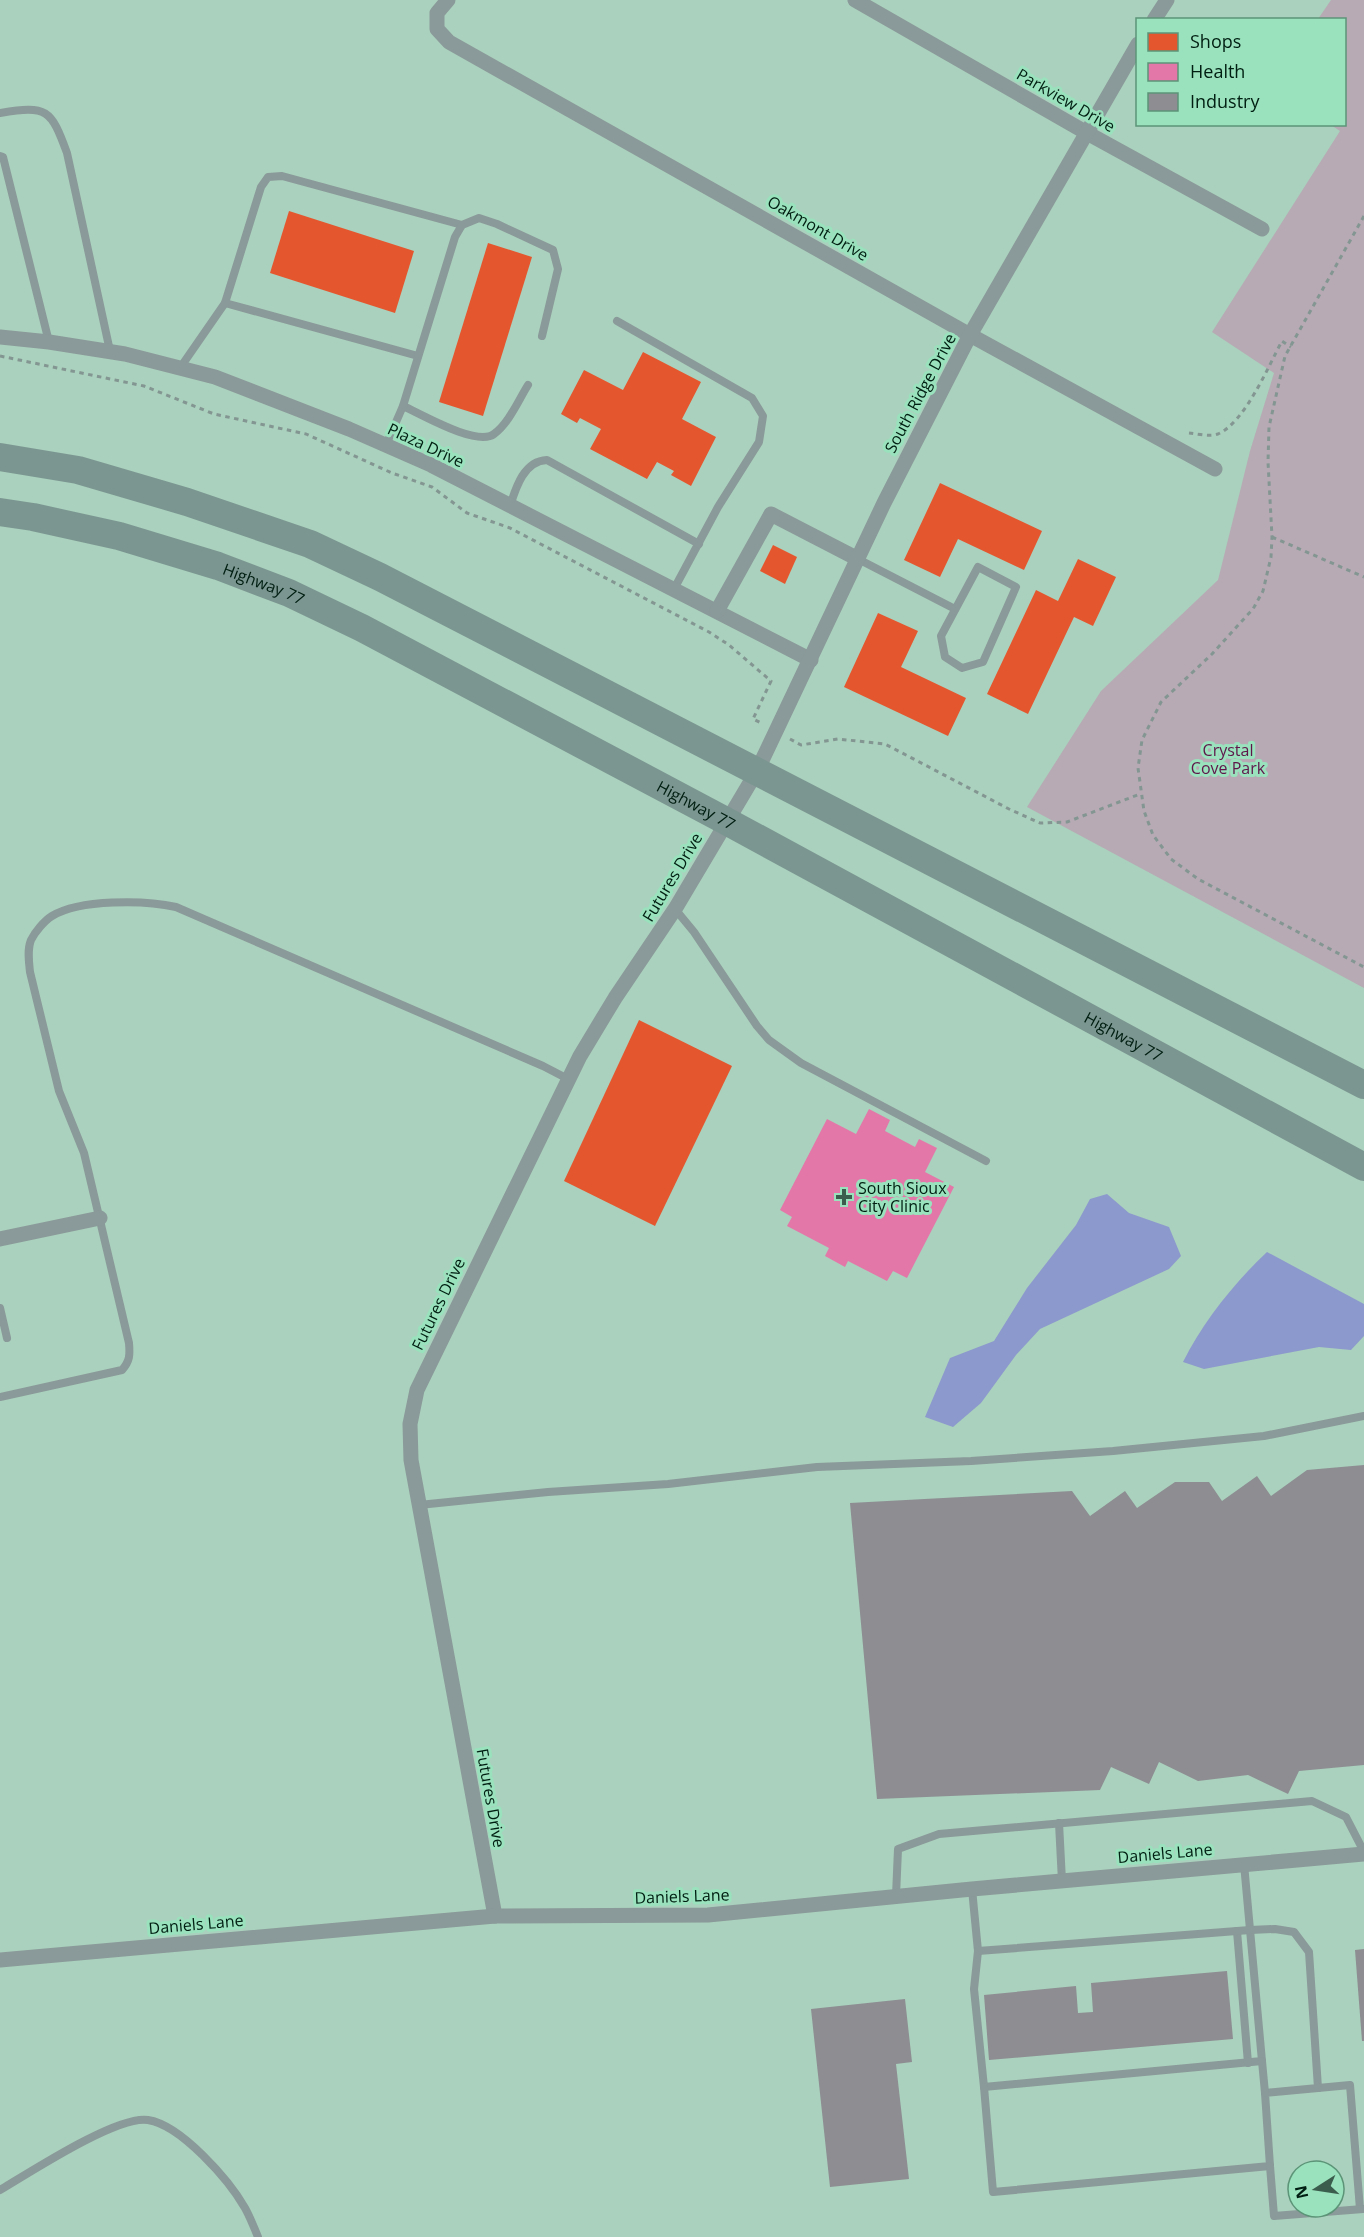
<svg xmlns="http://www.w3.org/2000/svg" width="1364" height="2237" viewBox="0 0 1364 2237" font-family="'Open Sans',sans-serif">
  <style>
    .green { fill: #b7aab4 }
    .water { fill: #8c99cc }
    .shops { fill: #e4572e }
    .health { fill: #e377a8 }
    .industry { fill: #8d8d92 }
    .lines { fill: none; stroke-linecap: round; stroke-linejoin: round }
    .path { stroke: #849692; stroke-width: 3; stroke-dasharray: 4.5 4.5; stroke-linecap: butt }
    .lane { stroke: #8a9999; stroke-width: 8 }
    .street { stroke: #8a9999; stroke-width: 15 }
    .highway { stroke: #7b9691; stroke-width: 28 }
    .poi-dot { fill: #3b5d4d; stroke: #99e2bd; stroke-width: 2 }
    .labels { text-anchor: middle; stroke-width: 6; stroke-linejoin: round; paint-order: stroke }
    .street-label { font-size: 16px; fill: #001e11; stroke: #99e2bd }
    .park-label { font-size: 16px; fill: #5f154a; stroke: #99e2bd }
    .poi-label { font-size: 16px; fill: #001e11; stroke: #99e2bd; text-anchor: start }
  </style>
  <rect width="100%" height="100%" fill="#aad1bd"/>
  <polygon class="green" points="1331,0 1364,0 1364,988 1027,807 1101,691 1218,580 1250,451 1274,373 1212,332 1340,131 1331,125 1344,124 1344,20 1318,19"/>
  <g class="water">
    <polygon points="1107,1194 1129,1213 1169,1227 1181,1256 1169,1269 1040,1329 1016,1355 981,1403 953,1427 925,1417 950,1358 994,1341 1027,1288 1076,1225 1090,1199"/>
    <path d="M1267,1252L1364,1304V1336L1351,1350L1319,1347L1204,1369L1183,1362C1203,1322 1234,1283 1267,1252Z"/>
  </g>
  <g class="shops">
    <polygon points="289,211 414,251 395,313 270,273"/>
    <polygon points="488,243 532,257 483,416 439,402"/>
    <polygon points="643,352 701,382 682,419 716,437 691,486 671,475 674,471 657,462 647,479 590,449 601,429 580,418 577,423 561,414 584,370 623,390"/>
    <polygon points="940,483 1042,531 1024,570 958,539 940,577 904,560"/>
    <polygon points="773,545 797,557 785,584 760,571"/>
    <polygon points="1078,559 1116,577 1093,626 1074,617 1028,714 987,694 1036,590 1058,601"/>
    <polygon points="878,613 918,631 901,667 966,698 948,736 844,687"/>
    <polygon points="639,1020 732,1066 655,1226 564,1181"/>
  </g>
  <polygon class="health" points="869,1109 890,1120 885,1131 915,1147 919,1139 937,1148 925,1172 954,1187 907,1278 893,1271 887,1281 848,1261 845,1267 825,1256 829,1248 787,1226 792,1217 780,1210 827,1119 856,1134"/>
  <g class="industry">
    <polygon points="1364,1465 1364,1765 1299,1771 1288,1794 1248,1775 1198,1781 1159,1762 1149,1784 1111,1767 1100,1790 877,1799 850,1503 1072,1491 1090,1516 1125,1491 1137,1508 1175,1482 1209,1482 1222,1501 1257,1476 1271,1496 1307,1470"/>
    <polygon points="1364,1949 1364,2041 1362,2041 1355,1950"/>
    <polygon points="1227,1971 1233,2039 989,2060 984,1995 1076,1986 1078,2013 1093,2012 1091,1983"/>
    <polygon points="905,1999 912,2062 896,2064 909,2179 830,2187 811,2009"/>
  </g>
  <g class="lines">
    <g class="path">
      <polyline points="1364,216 1285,356 1269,427 1268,462 1272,537 1271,557 1263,591 1253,609 1241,622 1212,654 1161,702 1142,740 1138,768 1144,811 1153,835 1171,859 1198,879 1364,967"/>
      <polyline points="0,356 144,386 214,414 306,434 392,473 432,487 467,513 510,528 709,632 729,645 771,681 753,719 761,723"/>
      <path d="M1189,433C1198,434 1210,437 1218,434C1245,422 1268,367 1282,341L1291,347"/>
      <polyline points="1272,537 1364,577"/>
      <polyline points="790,739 801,745 838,739 885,744 1009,809 1040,823 1067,822 1140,794"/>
    </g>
    <g class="lane">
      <path d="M0,113C47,105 51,109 67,153L110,351"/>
      <polyline points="0,156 3,157 49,342"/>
      <polyline points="225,303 418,356"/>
      <polyline points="617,321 752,398 763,416 759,442 718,507 674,589"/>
      <polyline points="180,368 225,303 261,187 268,177 282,176 462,225"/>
      <path d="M403,406C421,414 477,447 494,434C509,423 518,401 528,385"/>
      <polyline points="386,445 403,406 455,237 462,225 479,218 497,224 553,250 558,269 542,336"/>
      <path d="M510,506C516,487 524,461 547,460L699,544"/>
      <polyline points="858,559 955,609"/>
      <polygon points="978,567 1016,587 983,662 962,668 945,657 941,636"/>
      <polyline points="675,909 694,932 757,1026 769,1040 801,1063 986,1161"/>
      <polyline points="0,1308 7,1338"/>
      <path d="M0,1397L122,1370C130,1361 130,1355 129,1343L84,1153L59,1091L30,972C29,962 27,950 31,940C35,932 44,921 52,916C80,899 145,900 176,907L543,1066L568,1079"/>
      <polyline points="419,1505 548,1492 668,1484 817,1467 971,1461 1113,1451 1264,1436 1364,1416"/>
      <polyline points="1059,1823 1062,1881"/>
      <polyline points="972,1889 978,1951 974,1989 984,2087 1262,2061 1244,1864"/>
      <polyline points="896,1896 898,1849 939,1834 1312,1801 1346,1817 1364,1852"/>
      <polyline points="1237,1931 1248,2063"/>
      <polyline points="978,1951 1250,1930 1275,1929 1294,1932 1309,1952 1318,2088 1265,2093 1270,2166 993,2192 984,2087"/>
      <polyline points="1262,2061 1265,2093"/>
      <polyline points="1318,2088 1350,2085 1360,2209"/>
      <polyline points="1270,2166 1274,2216 1363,2209"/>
      <path d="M0,2190C29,2173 117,2115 148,2120C181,2125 229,2180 245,2208C250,2217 254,2227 258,2237"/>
    </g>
    <g class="street">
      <polyline points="448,0 437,13 437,29 449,42 970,335 1215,469"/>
      <polyline points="855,0 1087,133 1262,229"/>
      <polyline points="1154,20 1167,0"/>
      <polyline points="0,337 49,342 125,354 215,377 349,429 431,465 811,660"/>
      <polyline points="717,611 771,514 858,559"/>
      <polyline points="0,1239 100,1218"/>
      <polyline points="495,1916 411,1460 410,1424 417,1390 580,1056 615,998 675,909 757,771 884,503 970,335 1138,44"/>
      <polyline points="0,1960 495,1916 708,1915 972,1889 1364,1854"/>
    </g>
    <g class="highway">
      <polyline points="0,457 78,470 187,502 310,544 380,577 1364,1085"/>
      <path id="s1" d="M0,512L33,517L119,536L218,566L289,593L362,628L726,821L1364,1167"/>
    </g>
  </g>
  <path class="poi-dot" d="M841 1188h6v6h6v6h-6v6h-6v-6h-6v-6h6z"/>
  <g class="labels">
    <g class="street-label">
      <text transform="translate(1066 100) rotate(30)" y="6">Parkview Drive</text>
      <text transform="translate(818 228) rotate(30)" y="6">Oakmont Drive</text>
      <text transform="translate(920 393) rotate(-62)" y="6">South Ridge Drive</text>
      <text transform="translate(426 445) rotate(25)" y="6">Plaza Drive</text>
      <text dy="6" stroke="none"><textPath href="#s1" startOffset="274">Highway 77</textPath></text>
      <text dy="6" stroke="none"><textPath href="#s1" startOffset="760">Highway 77</textPath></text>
      <text transform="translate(672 877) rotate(-59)" y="6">Futures Drive</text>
      <text dy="6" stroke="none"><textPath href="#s1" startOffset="1246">Highway 77</textPath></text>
      <text transform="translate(438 1304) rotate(-64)" y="6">Futures Drive</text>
      <text transform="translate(491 1798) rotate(80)" y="6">Futures Drive</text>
      <text transform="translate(1165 1853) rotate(-5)" y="6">Daniels Lane</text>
      <text transform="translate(682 1896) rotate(-2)" y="6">Daniels Lane</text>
      <text transform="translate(196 1924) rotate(-5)" y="6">Daniels Lane</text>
    </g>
    <g class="park-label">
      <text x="1228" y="756">Crystal<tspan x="1228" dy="18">Cove Park</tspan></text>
    </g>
    <g class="poi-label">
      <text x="858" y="1194">South Sioux<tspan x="858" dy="18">City Clinic</tspan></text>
    </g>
  </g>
  <rect x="1136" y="18" width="210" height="108" fill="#99e2bd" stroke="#5c9478" stroke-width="1.5"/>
  <rect x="1148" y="33" width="30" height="18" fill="#e4572e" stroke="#5c9478" stroke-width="1.5"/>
  <text x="1190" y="48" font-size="18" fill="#001e11">Shops</text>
  <rect x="1148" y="63" width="30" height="18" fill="#e377a8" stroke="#5c9478" stroke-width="1.5"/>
  <text x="1190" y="78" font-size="18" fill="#001e11">Health</text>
  <rect x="1148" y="93" width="30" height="18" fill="#8d8d92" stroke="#5c9478" stroke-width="1.5"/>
  <text x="1190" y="108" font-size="18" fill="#001e11">Industry</text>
  <g transform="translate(1316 2189) rotate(258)"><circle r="28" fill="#99e2bd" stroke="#5c9478" stroke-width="1.5"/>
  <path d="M0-4.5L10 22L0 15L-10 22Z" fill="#3b5d4d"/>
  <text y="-9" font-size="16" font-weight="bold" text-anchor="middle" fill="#001e11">N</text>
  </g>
</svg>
